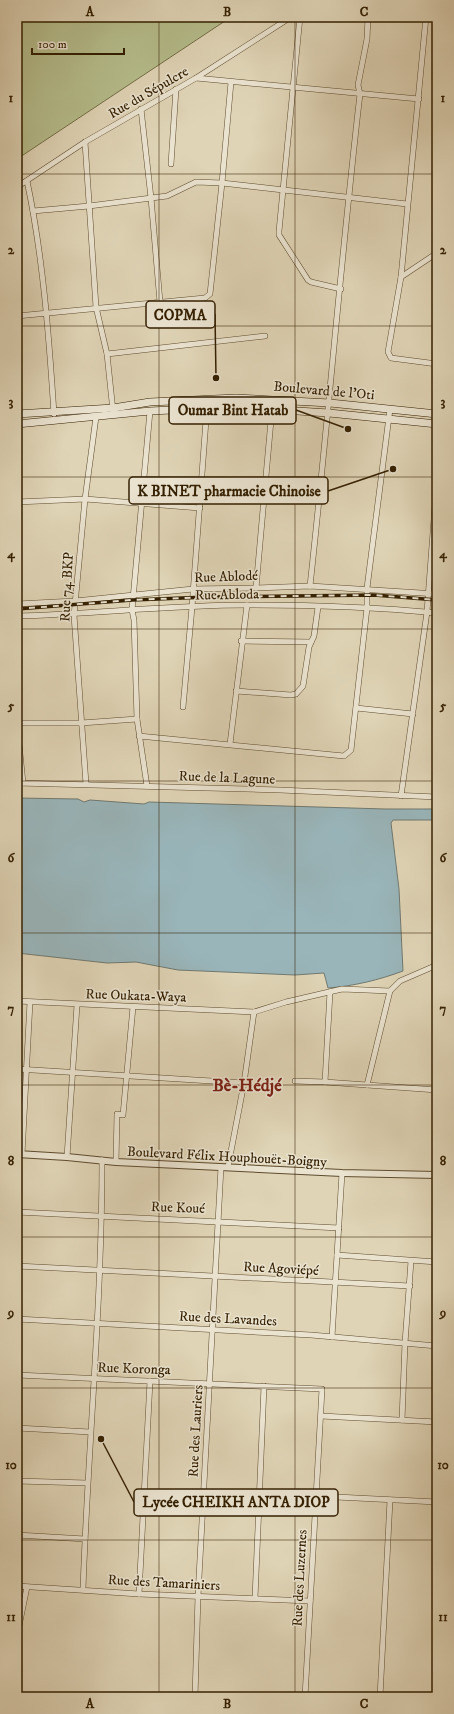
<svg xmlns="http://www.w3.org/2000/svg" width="454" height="1714" viewBox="0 0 454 1714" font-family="'IM FELL DW Pica',serif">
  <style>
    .green { fill: #b5bc8b; stroke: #746e46 }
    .water { fill: #99b5ba; stroke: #707970 }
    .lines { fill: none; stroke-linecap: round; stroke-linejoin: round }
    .minor-casing { stroke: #5e4c2e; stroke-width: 6 }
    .tertiary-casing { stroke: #5e4c2e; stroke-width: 8 }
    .secondary-casing { stroke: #331f01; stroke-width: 8 }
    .minor { stroke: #eae3d0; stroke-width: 5 }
    .tertiary { stroke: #eae3d0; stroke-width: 6 }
    .secondary { stroke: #eae3d0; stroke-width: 7 }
    .rail-casing { stroke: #331f01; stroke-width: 3.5 }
    .rail { stroke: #eae3d0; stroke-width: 2; stroke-dasharray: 6; stroke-linecap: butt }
    .grid { fill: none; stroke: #331f01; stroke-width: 1; stroke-opacity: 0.55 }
    .labels { text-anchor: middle; stroke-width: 3; stroke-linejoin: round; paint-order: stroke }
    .street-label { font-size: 14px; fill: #331f01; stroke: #eae3d0 }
    .district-label { font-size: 18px; font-weight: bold; fill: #7a1f14; stroke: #eae3d0 }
    .leader { fill: none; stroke: #331f01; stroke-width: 1.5 }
    .callout-dot { fill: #331f01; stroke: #eae3d0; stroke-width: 1.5 }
    .callout { fill: #eae3d0; stroke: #331f01; stroke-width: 1.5 }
    .callout-label { font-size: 15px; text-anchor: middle; font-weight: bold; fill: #331f01 }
    .neatline { fill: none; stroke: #331f01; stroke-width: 1.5 }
    .grid-label { font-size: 13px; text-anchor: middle; font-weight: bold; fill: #331f01 }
  </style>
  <rect width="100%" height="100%" fill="#dfd4b6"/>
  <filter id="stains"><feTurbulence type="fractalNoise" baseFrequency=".005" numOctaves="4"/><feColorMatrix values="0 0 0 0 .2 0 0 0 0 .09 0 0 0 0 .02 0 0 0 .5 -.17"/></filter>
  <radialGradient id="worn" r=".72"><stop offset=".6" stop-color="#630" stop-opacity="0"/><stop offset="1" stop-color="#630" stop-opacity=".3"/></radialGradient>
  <polygon class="green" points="17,17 231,17 17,159"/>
  <path class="water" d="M17,798L78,799L84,802L90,800L144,804L149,802L385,809H437V820H393L391,823L399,889L403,971C379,980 354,986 328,988L324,973L295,975L178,970L136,962L107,963L17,953Z"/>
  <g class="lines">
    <defs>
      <g id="minor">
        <polyline points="300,17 279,231 279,235 308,280 311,282 341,289"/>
        <polyline points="426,17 401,277 388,352 391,358 437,364"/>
        <polyline points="196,78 419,99"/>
        <polyline points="141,109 151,198 160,302"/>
        <polyline points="85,142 96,307 107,354 113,411"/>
        <polyline points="171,164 176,89"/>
        <path d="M27,181C43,256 49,337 54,414"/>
        <polyline points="17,187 85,142 196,78 291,17"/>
        <polyline points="33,211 89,206 167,196 196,182 222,183 407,204"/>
        <polyline points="401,277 437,253"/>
        <polyline points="17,316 205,298 210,294 222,183 231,82"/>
        <polyline points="107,354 265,336"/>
        <polyline points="17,502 85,499 200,508"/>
        <path d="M310,586C328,422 341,258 360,94L358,85L367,39L368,17"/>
        <polyline points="256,588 272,409"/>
        <polyline points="17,604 75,601 193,589 256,588 310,586 437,594"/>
        <path d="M17,616C94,614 170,605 247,605C310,605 374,607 437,613"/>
        <polyline points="241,641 311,642"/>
        <polyline points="236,691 291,695 296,694 303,686 309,647 314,636 318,607"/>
        <polyline points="183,707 192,607 207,407"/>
        <polyline points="356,708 413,714"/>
        <polyline points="17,723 81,723 137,719"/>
        <polyline points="17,724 23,783"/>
        <polyline points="139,736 344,756 351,750 367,608 367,588 390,409"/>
        <polyline points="230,744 247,605"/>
        <polyline points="17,783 280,790 437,797"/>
        <polyline points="86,784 74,615 85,499 96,417"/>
        <polyline points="147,786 137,719 134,620 132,610 150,411"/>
        <polyline points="401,796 427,612 437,479"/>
        <polyline points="17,1001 254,1012 286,1002 342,989 390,991 400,981 437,965"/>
        <polyline points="17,1069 244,1083"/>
        <polyline points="295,1081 325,1082 437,1090"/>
        <polyline points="325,1082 330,992"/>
        <polyline points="367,1085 390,991"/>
        <polyline points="22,1154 30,1002"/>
        <polyline points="67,1157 77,1005"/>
        <polyline points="116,1162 117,1114 123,1115 133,1007"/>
        <polyline points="228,1167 244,1083 254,1012"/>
        <polyline points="17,1212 339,1228"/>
        <polyline points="337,1255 437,1262"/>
        <polyline points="17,1266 410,1286"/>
        <polyline points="17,1319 311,1335 437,1346"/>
        <polyline points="332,1337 342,1173"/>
        <polyline points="17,1375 322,1389 305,1697"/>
        <polyline points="321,1416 437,1422"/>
        <polyline points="402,1420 405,1343 411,1261"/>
        <polyline points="17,1428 90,1432"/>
        <polyline points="17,1481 87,1483"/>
        <polyline points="203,1496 315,1502"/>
        <polyline points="316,1496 437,1502"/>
        <polyline points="17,1535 85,1539"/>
        <polyline points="17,1586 139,1594 310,1601"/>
        <path d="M83,1589C88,1446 102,1303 102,1160"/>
        <polyline points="139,1594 150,1381"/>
        <polyline points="255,1598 264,1386"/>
        <polyline points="17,1636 27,1587"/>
        <polyline points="195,1697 198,1596 221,1167"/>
        <polyline points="380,1697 390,1500"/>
      </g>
      <polyline id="tertiary" points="17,1154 67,1157 116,1162 342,1173 437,1175"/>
      <g id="secondary">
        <polyline points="17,414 113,408 150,402 236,398 330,403 437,414"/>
        <polyline points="17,424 150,411 236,407 329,413 437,424"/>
      </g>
    </defs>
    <use href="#minor" class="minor-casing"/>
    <use href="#tertiary" class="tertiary-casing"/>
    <use href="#secondary" class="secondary-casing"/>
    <use href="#minor" class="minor"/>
    <use href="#tertiary" class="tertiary"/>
    <use href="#secondary" class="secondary"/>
    <defs>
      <polyline id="rail" points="17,609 132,600 208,597 374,595 437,600"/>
    </defs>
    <use href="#rail" class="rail-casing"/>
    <use href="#rail" class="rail"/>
  </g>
  <path class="grid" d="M159,17V1697M295,17V1697M17,174H437M17,326H437M17,477H437M17,629H437M17,781H437M17,933H437M17,1085H437M17,1237H437M17,1388H437M17,1540H437"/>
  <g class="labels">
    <g class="street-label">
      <text transform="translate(148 92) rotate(-30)" y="5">Rue du Sépulcre</text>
      <text transform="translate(324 390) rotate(5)" y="5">Boulevard de l'Oti</text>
      <text transform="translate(226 576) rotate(-2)" y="5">Rue Ablodé</text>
      <text transform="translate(66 587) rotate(-87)" y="5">Rue 74 BKP</text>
      <text transform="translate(227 594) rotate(-1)" y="5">Rue Abloda</text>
      <text transform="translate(227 777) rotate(2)" y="5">Rue de la Lagune</text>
      <text transform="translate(136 995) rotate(2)" y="5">Rue Oukata-Waya</text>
      <text transform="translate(227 1156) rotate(3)" y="5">Boulevard Félix Houphouët-Boigny</text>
      <text transform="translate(178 1207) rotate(2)" y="5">Rue Koué</text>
      <text transform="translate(281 1268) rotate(3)" y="5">Rue Agoviépé</text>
      <text transform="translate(228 1318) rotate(3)" y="5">Rue des Lavandes</text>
      <text transform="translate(134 1368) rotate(2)" y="5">Rue Koronga</text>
      <text transform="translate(195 1431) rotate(-87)" y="5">Rue des Lauriers</text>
      <text transform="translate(299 1578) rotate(-87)" y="5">Rue des Luzernes</text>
      <text transform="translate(164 1582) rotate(3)" y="5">Rue des Tamariniers</text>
    </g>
    <g class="district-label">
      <text x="247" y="1091">Bè-Hédjé</text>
    </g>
  </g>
  <path class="leader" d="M216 378L215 314M348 429L296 410M393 469L328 491M101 1439L134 1502"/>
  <g class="callout-dot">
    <circle cx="216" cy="378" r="4"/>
    <circle cx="348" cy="429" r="4"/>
    <circle cx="393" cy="469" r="4"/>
    <circle cx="101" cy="1439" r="4"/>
  </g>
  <g class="callout">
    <rect x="146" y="301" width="69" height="27" rx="4"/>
    <rect x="169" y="397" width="127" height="27" rx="4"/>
    <rect x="129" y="477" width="199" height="27" rx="4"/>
    <rect x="134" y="1489" width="204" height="27" rx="4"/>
  </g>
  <g class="callout-label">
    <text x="180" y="320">COPMA</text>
    <text x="233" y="415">Oumar Bint Hatab</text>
    <text x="229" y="496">K BINET pharmacie Chinoise</text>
    <text x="236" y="1507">Lycée CHEIKH ANTA DIOP</text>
  </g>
  <rect width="454" height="1714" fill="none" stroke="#dfd4b6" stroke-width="44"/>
  <path d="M32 48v6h92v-6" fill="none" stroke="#331f01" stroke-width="2"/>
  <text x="38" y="48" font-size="12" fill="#331f01" stroke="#eae3d0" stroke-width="3" paint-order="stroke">100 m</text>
  <rect x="22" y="22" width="410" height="1670" class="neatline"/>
  <g class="grid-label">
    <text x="90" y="16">A</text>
    <text x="227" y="16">B</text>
    <text x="364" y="16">C</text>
    <text x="11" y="102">1</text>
    <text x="443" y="102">1</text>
    <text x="11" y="254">2</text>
    <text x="443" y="254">2</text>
    <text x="11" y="406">3</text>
    <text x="443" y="406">3</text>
    <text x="11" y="558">4</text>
    <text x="443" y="558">4</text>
    <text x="11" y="710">5</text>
    <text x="443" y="710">5</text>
    <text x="11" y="862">6</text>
    <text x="443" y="862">6</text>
    <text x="11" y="1013">7</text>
    <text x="443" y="1013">7</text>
    <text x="11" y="1165">8</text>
    <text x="443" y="1165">8</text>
    <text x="11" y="1317">9</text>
    <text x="443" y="1317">9</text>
    <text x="11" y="1469">10</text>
    <text x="443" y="1469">10</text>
    <text x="11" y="1621">11</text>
    <text x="443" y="1621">11</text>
    <text x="90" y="1708">A</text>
    <text x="227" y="1708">B</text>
    <text x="364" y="1708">C</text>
  </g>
  <rect width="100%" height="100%" filter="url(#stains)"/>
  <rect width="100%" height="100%" fill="url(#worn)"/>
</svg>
